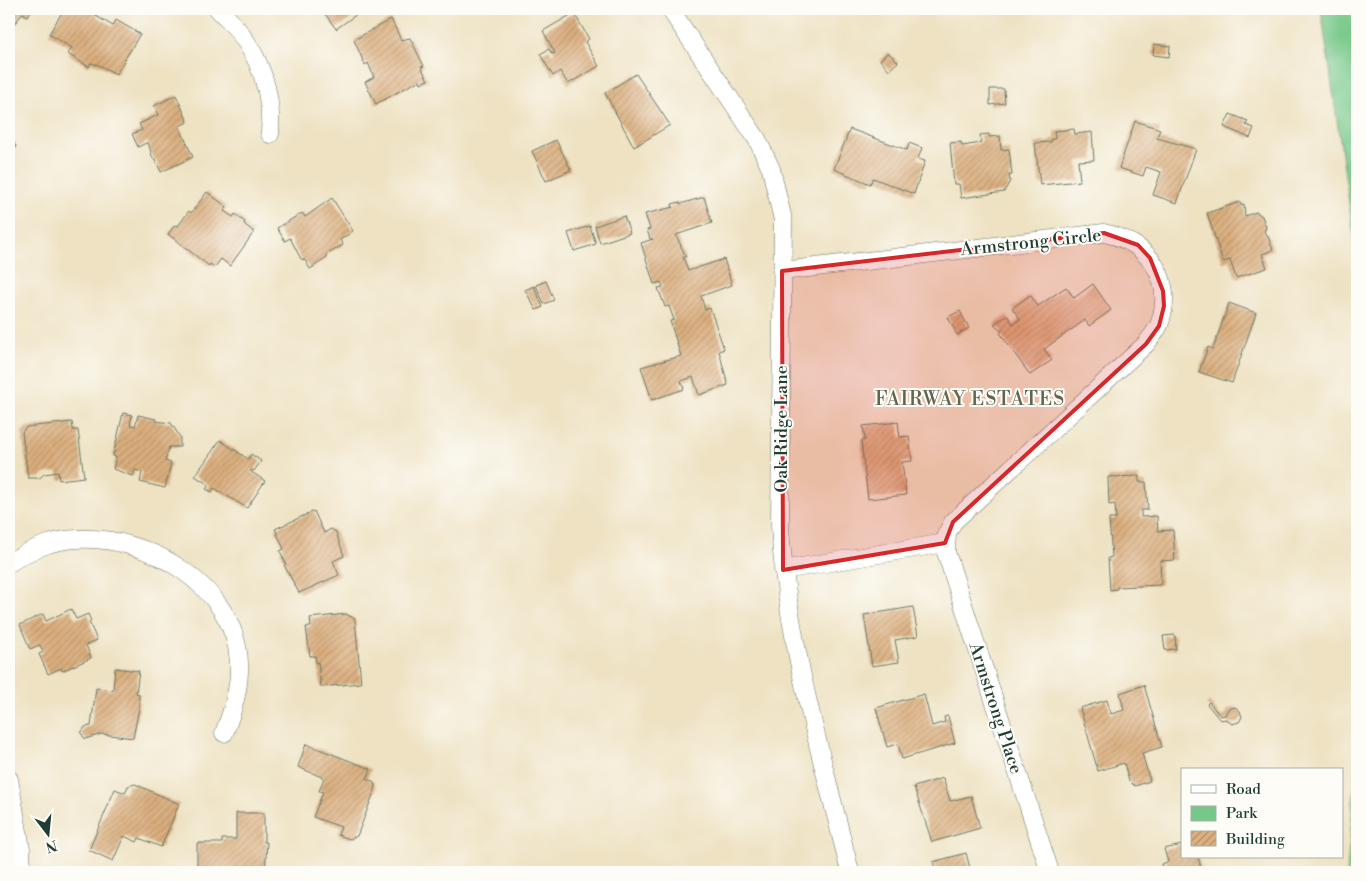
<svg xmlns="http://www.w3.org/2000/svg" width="1366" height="881" viewBox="0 0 1366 881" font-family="'Libre Bodoni',serif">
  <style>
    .green { fill: #76c788; stroke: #4a825e }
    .building { fill: url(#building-hatch) }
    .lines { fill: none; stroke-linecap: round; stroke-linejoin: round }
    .street-casing { stroke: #677766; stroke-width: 19 }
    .street { stroke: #fff; stroke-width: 18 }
    .marked { fill: #d62828; fill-opacity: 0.2; stroke: #d62828; stroke-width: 4; stroke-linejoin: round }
    .labels { text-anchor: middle; stroke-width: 4; stroke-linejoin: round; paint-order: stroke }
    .street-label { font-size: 18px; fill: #1f3d34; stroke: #fdfcf7 }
    .neighbourhood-label { font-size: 19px; letter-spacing: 1px; fill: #61654e; stroke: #fdfcf7 }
  </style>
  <defs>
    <pattern id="building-hatch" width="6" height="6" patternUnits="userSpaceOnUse" patternTransform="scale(1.25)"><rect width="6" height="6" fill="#dcaf7e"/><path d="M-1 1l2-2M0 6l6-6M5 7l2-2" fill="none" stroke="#b29068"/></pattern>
  </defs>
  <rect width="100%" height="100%" fill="#fdfcf7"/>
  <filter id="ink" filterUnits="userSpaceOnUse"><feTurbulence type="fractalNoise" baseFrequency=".02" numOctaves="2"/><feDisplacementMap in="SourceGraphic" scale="10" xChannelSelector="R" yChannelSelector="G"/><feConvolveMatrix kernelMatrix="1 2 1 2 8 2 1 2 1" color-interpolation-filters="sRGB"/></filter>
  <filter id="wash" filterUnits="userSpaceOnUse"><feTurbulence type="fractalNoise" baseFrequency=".0096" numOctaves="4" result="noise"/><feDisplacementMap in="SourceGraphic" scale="20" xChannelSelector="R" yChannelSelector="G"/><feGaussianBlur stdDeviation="1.12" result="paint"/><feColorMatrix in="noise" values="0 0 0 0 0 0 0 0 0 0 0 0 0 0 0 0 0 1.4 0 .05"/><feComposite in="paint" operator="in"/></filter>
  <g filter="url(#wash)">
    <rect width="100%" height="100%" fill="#eee2c3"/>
    <g class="green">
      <polygon points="1321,9 1357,9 1357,258"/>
      <polygon points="1357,756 1357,872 1347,872"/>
    </g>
    <g id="blocks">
      <g class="building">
        <polygon points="9,9 32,9 28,16 22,13 15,24 9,20"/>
        <polygon points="64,9 91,9 98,13 96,16 113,26 116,20 140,34 116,74 99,65 91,63 89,67 68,54 72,48 49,34"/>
        <polygon points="318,9 364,9 336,29 323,11 321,13"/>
        <polygon points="574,13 589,39 585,42 599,66 568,84 560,71 553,76 540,54 549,49 552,54 555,53 543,31"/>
        <polygon points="391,19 401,40 410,38 424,66 421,67 428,80 421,83 420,80 376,104 365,82 374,77 368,63 365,65 354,40"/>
        <polygon points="1154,44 1170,46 1169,57 1153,55"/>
        <polygon points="888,52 898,62 889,70 880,60"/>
        <polygon points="636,74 670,125 634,147 605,93"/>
        <polygon points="990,89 1004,89 1005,103 990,105"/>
        <polygon points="176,95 188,122 179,126 193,157 161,172 155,159 153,159 148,142 138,147 132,134 142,130 139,124 158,115 154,106"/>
        <polygon points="1230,114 1248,121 1246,125 1254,128 1250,138 1224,127"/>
        <polygon points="1135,121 1160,129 1157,138 1196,149 1177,203 1153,195 1161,172 1146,167 1143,176 1119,168"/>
        <polygon points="850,129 907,150 909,143 922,148 918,159 925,161 914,194 873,178 870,184 834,169"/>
        <polygon points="1074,129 1075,134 1092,132 1094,160 1078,161 1080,181 1040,185 1035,143 1051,142 1051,139 1055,139 1054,131"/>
        <polygon points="9,132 16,147 9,150"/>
        <polygon points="989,134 989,137 1000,136 1001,150 1009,149 1012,175 1009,175 1010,181 1004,192 961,198 959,184 954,184 950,143 961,142 962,146 981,143 980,135"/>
        <polygon points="556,140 571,170 546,181 532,151"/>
        <polygon points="207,192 227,207 224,211 233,217 235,214 245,222 244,224 254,232 230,266 221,259 215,267 210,264 209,266 168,234 175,225 178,226 189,211 191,213"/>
        <polygon points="704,197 712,223 676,235 686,257 683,257 688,271 724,259 732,285 701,296 705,310 710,308 724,349 719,351 728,385 699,395 693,377 681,381 684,389 652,400 641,367 681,356 670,321 674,320 669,306 665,307 658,288 663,287 661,282 654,284 641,243 653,239 650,239 647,230 650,229 645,214 673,207 672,204 680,202 680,204"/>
        <polygon points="332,198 353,231 340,240 343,245 326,255 327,258 310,269 305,260 301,259 290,238 285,241 277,228 302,213 305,217"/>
        <polygon points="1240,202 1241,205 1244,204 1245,216 1256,212 1262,216 1266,227 1264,232 1268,236 1273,250 1262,254 1267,268 1236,278 1230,260 1223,262 1207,213"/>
        <polygon points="624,216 630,233 600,243 595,226"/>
        <polygon points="590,226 596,244 574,251 568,233"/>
        <polygon points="546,281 554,300 544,304 536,285"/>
        <polygon points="1093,284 1111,310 1089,326 1085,320 1044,349 1052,360 1030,375 1000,333 1002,331 994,324 1007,315 1013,324 1020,319 1012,308 1030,295 1038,306 1066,287 1074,298"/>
        <polygon points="534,286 543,307 536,310 525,290"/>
        <polygon points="1229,303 1256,313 1232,383 1199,372 1208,347 1213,349"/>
        <polygon points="960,311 969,328 957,335 948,317"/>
        <polygon points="123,413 132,415 130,425 135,426 138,415 156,419 155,421 171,423 180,437 180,447 169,447 165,461 171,463 165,488 140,482 142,472 135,470 133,476 113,469 116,457 113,456"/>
        <polygon points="72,422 73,430 78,430 84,477 59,480 58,472 44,474 40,478 28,478 22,432 26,427"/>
        <polygon points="898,422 900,437 909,436 912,461 902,462 906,495 868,499 861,441 865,440 863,426"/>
        <polygon points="220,440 248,459 251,454 261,461 254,471 252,470 250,471 265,481 247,508 214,488 212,492 206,489 209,485 195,476"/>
        <polygon points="1139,476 1139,482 1146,482 1148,510 1141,510 1141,517 1157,516 1158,531 1173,530 1175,560 1160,561 1161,585 1117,587 1117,589 1110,590 1108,558 1112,557 1109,519 1116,519 1115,504 1109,505 1108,477"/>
        <polygon points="314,511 324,533 331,529 336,532 344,556 333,561 339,575 299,593 284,565 286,564 280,551 284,549 275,529"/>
        <polygon points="913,607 918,636 895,640 899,662 872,666 864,615"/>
        <polygon points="71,609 76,619 88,614 91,621 89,622 97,640 86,645 91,658 62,671 61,668 48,674 39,654 43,652 40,645 30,649 20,625 43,614 46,621"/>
        <polygon points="346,614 355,619 361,683 321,687 318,662 316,663 315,656 310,656 306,627 311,627 310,618"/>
        <polygon points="1175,635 1176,649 1165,650 1163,636"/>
        <polygon points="115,668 139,671 136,693 139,694 139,708 133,738 102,734 85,739 81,733 85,727 91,726 96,688 113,690"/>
        <polygon points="1144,685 1162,747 1142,753 1150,781 1135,786 1129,781 1124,763 1098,771 1080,708 1107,700 1111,714 1124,710 1120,693"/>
        <polygon points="924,694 932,726 945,722 944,717 948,716 955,743 902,759 898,744 887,747 876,708"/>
        <polygon points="1209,702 1220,716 1225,715 1228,709 1235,707 1240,711 1242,717 1239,722 1232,724 1226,719 1220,720 1207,704"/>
        <polygon points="306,744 371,769 367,779 373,781 376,787 357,836 350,839 338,835 341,827 313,817 323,792 319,791 324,778 298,767"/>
        <polygon points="943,778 950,801 971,796 980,828 932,842 914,787"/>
        <polygon points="135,784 179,804 161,847 139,838 137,842 124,836 113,861 89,850 115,789 125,793 128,786"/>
        <polygon points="236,813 264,813 264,842 267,842 265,872 197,872 197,843 222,843 222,839 236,839"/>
        <polygon points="1182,845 1182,857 1198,857 1202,872 1163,872 1161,864 1168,862 1164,849"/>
        <polygon points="966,853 971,872 936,872 933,862"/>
      </g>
    </g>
  </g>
  <g filter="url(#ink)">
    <use href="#blocks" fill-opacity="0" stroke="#677766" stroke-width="1"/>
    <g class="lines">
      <defs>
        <g id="street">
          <path d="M218,9C254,42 273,84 270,134"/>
          <path d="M670,9L757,139L771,169L783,220L780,526C787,643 823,759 850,872"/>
          <path d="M782,271L1104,233C1149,242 1176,280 1159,325C1156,332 1150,338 1146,344L953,522L947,533L946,552L1050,872"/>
          <path d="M9,563C30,550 51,540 76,539C146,534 236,586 239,663C240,687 233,711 224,733"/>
          <polyline points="783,570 945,543"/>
          <polyline points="9,779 21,849 22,872"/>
        </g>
      </defs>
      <use href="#street" class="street-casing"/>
      <use href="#street" class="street"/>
    </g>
  </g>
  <path class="marked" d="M1104,233L1138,245L1150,258L1163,291L1164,306L1159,326L1146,344L953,522L945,543L783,570L782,271Z"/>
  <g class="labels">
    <g class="street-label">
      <text transform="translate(1031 242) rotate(-6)" y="6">Armstrong Circle</text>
      <text transform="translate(781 429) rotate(-90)" y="6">Oak Ridge Lane</text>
      <text transform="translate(996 708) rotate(72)" y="6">Armstrong Place</text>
    </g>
    <g class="neighbourhood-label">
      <text x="970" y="405">FAIRWAY ESTATES</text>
    </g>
  </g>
  <rect width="1366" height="881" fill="none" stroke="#fdfcf7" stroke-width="30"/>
  <rect x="1181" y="768" width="162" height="90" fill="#fdfcf7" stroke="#a4b0a9"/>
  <rect x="1191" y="785" width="25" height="8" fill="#ffffff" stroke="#a4b0a9"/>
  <text x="1226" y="794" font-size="15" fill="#1f3d34">Road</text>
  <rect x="1191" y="806" width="25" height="15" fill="#76c788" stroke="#a4b0a9"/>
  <text x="1226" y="818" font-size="15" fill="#1f3d34">Park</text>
  <rect x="1191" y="831" width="25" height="15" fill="url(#building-hatch)" stroke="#a4b0a9"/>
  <text x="1226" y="844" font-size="15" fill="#1f3d34">Building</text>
  <g transform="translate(48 834) rotate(164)" stroke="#fdfcf7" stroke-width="4" paint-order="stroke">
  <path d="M0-4L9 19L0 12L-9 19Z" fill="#1f3d34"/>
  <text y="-8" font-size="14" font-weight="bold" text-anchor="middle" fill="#1f3d34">N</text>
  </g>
</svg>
